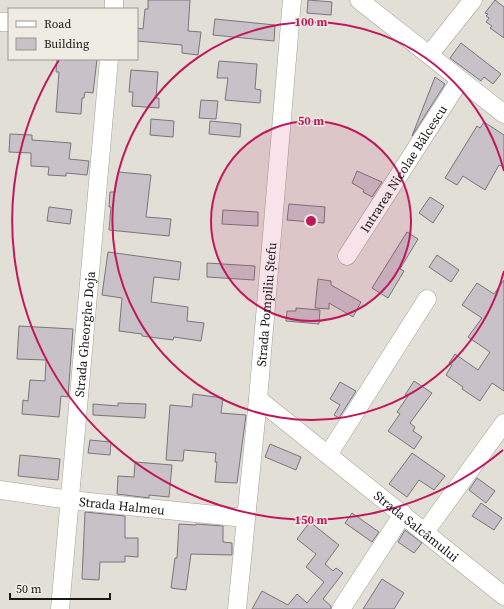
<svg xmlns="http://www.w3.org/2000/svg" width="504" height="609" viewBox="0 0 504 609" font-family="'Source Serif 4',serif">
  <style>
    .building { fill: #c8c1c8; stroke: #7b757b }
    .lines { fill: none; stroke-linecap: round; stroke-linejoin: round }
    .minor-casing { stroke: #a3a199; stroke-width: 19 }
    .minor { stroke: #fff; stroke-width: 18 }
    .ring { fill: none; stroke: #c2185b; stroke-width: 2 }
    .labels { text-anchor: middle; stroke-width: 3; stroke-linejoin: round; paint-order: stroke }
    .street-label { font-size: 13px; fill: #191815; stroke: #eeece3 }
    .centre { fill: #c2185b; stroke: #eeece3; stroke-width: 2 }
    .ring-label { font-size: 12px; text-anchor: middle; font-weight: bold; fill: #c2185b; stroke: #eeece3; stroke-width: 3; stroke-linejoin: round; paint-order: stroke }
  </style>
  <rect width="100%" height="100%" fill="#e1dfd6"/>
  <g class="building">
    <polygon points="148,0 190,0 188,31 201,32 198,55 182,53 182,45 137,41 137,28 143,29 145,9 148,9"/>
    <polygon points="308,0 332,2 331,15 307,13"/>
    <polygon points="495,0 504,7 504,38 490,28 492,26 486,22 489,18 486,16 488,14 485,13"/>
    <polygon points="215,19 275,25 274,41 213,35"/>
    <polygon points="461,43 501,74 493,84 484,77 481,81 450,58"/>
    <polygon points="57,59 97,59 93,93 85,92 84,98 82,98 81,114 56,112 59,72 56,72"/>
    <polygon points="219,61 257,64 255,89 261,90 260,103 225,100 228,78 217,78"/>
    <polygon points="131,70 158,72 156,98 159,98 159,108 132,106 133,92 129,92"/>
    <polygon points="435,77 445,84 412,136"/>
    <polygon points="201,100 218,101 216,119 199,118"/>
    <polygon points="151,119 174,121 173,137 150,135"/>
    <polygon points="210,121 241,124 240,137 209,134"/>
    <polygon points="484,122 504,135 504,167 499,165 485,190 463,176 457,185 445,178 477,126 480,128"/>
    <polygon points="10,134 32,135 32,140 71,143 69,159 89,161 87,175 66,173 66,176 48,175 49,167 31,166 31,153 9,152"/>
    <polygon points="357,171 382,182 372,197 363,192 364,190 352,183"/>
    <polygon points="118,172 151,175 146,217 171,219 169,236 109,230 111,207 109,207 110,192 115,192"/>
    <polygon points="430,197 444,206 433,223 419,213"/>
    <polygon points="289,204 325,207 324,223 287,220"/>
    <polygon points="49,207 72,210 70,224 47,221"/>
    <polygon points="223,210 258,212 258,226 222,224"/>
    <polygon points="407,232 418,239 400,269 404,271 388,298 372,288"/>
    <polygon points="108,252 181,262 179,280 154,277 151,302 188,307 187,321 204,323 201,341 174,337 173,340 142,336 142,334 119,331 122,298 102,295"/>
    <polygon points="437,255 459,270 451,282 429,267"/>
    <polygon points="207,263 255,266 254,280 207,277"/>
    <polygon points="318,279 331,281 331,285 361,302 353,317 329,303 329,309 315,308"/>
    <polygon points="504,280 504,391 492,383 480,401 462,389 463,387 446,375 452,365 449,363 455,354 478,370 490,352 468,337 482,318 462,305 477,283 494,294"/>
    <polygon points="296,308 320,310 319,324 286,321 287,311 296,311"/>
    <polygon points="19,326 73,329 68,397 61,396 59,417 22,414 23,400 28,401 30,380 45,381 46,360 17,359"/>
    <polygon points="414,381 432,393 410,423 415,427 413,431 422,437 414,449 388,431 400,414 397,412 408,396 405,395"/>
    <polygon points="340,382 356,391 339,418 334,415 340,405 330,399"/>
    <polygon points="193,394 223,398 221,413 246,415 237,483 215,482 217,462 215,462 216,453 184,450 183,461 166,460 170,405 192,407"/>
    <polygon points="118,403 146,404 145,418 93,415 93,404 118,406"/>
    <polygon points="90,440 111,442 110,455 88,453"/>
    <polygon points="270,444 301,457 296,470 265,457"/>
    <polygon points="412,453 445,476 434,490 419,480 407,497 389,484"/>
    <polygon points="20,455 60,459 58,480 18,476"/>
    <polygon points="135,462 172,465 169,497 149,495 149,498 117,494 118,476 134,477"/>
    <polygon points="477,478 495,491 486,503 469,490"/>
    <polygon points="481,503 502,518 494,530 472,516"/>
    <polygon points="85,512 125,516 125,538 138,538 138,557 125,556 125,562 100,562 99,580 82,579"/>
    <polygon points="352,513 379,532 372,542 345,523"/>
    <polygon points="310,522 339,545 325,564 333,571 336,568 343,573 323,599 331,606 331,609 252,609 262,591 288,605 297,594 307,603 324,582 306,567 316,554 297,539"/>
    <polygon points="179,524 196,525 196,524 223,526 223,542 232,543 232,555 191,554 186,590 171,588 175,558 177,558"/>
    <polygon points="405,530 422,543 414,553 398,542"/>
    <polygon points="382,579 404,593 394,609 363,609"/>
  </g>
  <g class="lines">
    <defs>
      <g id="minor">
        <polyline points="359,0 504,114"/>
        <polyline points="114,9 114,0"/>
        <polyline points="0,22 9,22"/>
        <polyline points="429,55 473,0"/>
        <path id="s1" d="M347,256L460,80"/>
        <path id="s2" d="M258,399L504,596"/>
        <polyline points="328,455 427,299"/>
        <path id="s3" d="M0,490L70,500L245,518"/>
        <polyline points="425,532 504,423"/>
        <path id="s4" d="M60,609L109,59"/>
        <path id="s5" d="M237,609L258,399L292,0"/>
        <polyline points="341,609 403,514"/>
      </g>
    </defs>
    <use href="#minor" class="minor-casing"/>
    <use href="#minor" class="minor"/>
  </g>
  <circle cx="311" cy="221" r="100" fill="#c2185b" fill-opacity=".12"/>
  <g class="ring">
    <circle cx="311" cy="221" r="100"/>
    <path d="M504 271A199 199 0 1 1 504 171"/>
    <path d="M503 450A299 299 0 0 1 59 60"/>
  </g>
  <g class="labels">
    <g class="street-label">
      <text dy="5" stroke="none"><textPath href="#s1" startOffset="104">Intrarea Nicolae Bălcescu</textPath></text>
      <text dy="5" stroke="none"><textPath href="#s5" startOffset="306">Strada Pompiliu Ștefu</textPath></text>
      <text dy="5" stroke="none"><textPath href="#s4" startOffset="276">Strada Gheorghe Doja</textPath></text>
      <text dy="5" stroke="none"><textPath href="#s3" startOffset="123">Strada Halmeu</textPath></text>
      <text dy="5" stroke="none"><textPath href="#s2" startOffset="203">Strada Salcâmului</textPath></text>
    </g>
  </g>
  <circle cx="311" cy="221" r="6" class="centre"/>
  <g class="ring-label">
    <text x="311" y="26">100 m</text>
    <text x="311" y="125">50 m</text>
    <text x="311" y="524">150 m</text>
  </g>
  <rect x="8" y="8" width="130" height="52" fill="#eeece3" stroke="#999791"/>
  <rect x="16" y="21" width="20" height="6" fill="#ffffff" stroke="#999791"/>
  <text x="44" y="28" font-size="12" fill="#191815">Road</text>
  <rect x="16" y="38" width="20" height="12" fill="#c8c1c8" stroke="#999791"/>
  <text x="44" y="48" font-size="12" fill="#191815">Building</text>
  <path d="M10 593v6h100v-6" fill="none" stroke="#191815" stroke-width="2"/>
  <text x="16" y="593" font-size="12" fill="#191815" stroke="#eeece3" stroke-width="3" paint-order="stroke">50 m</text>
</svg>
